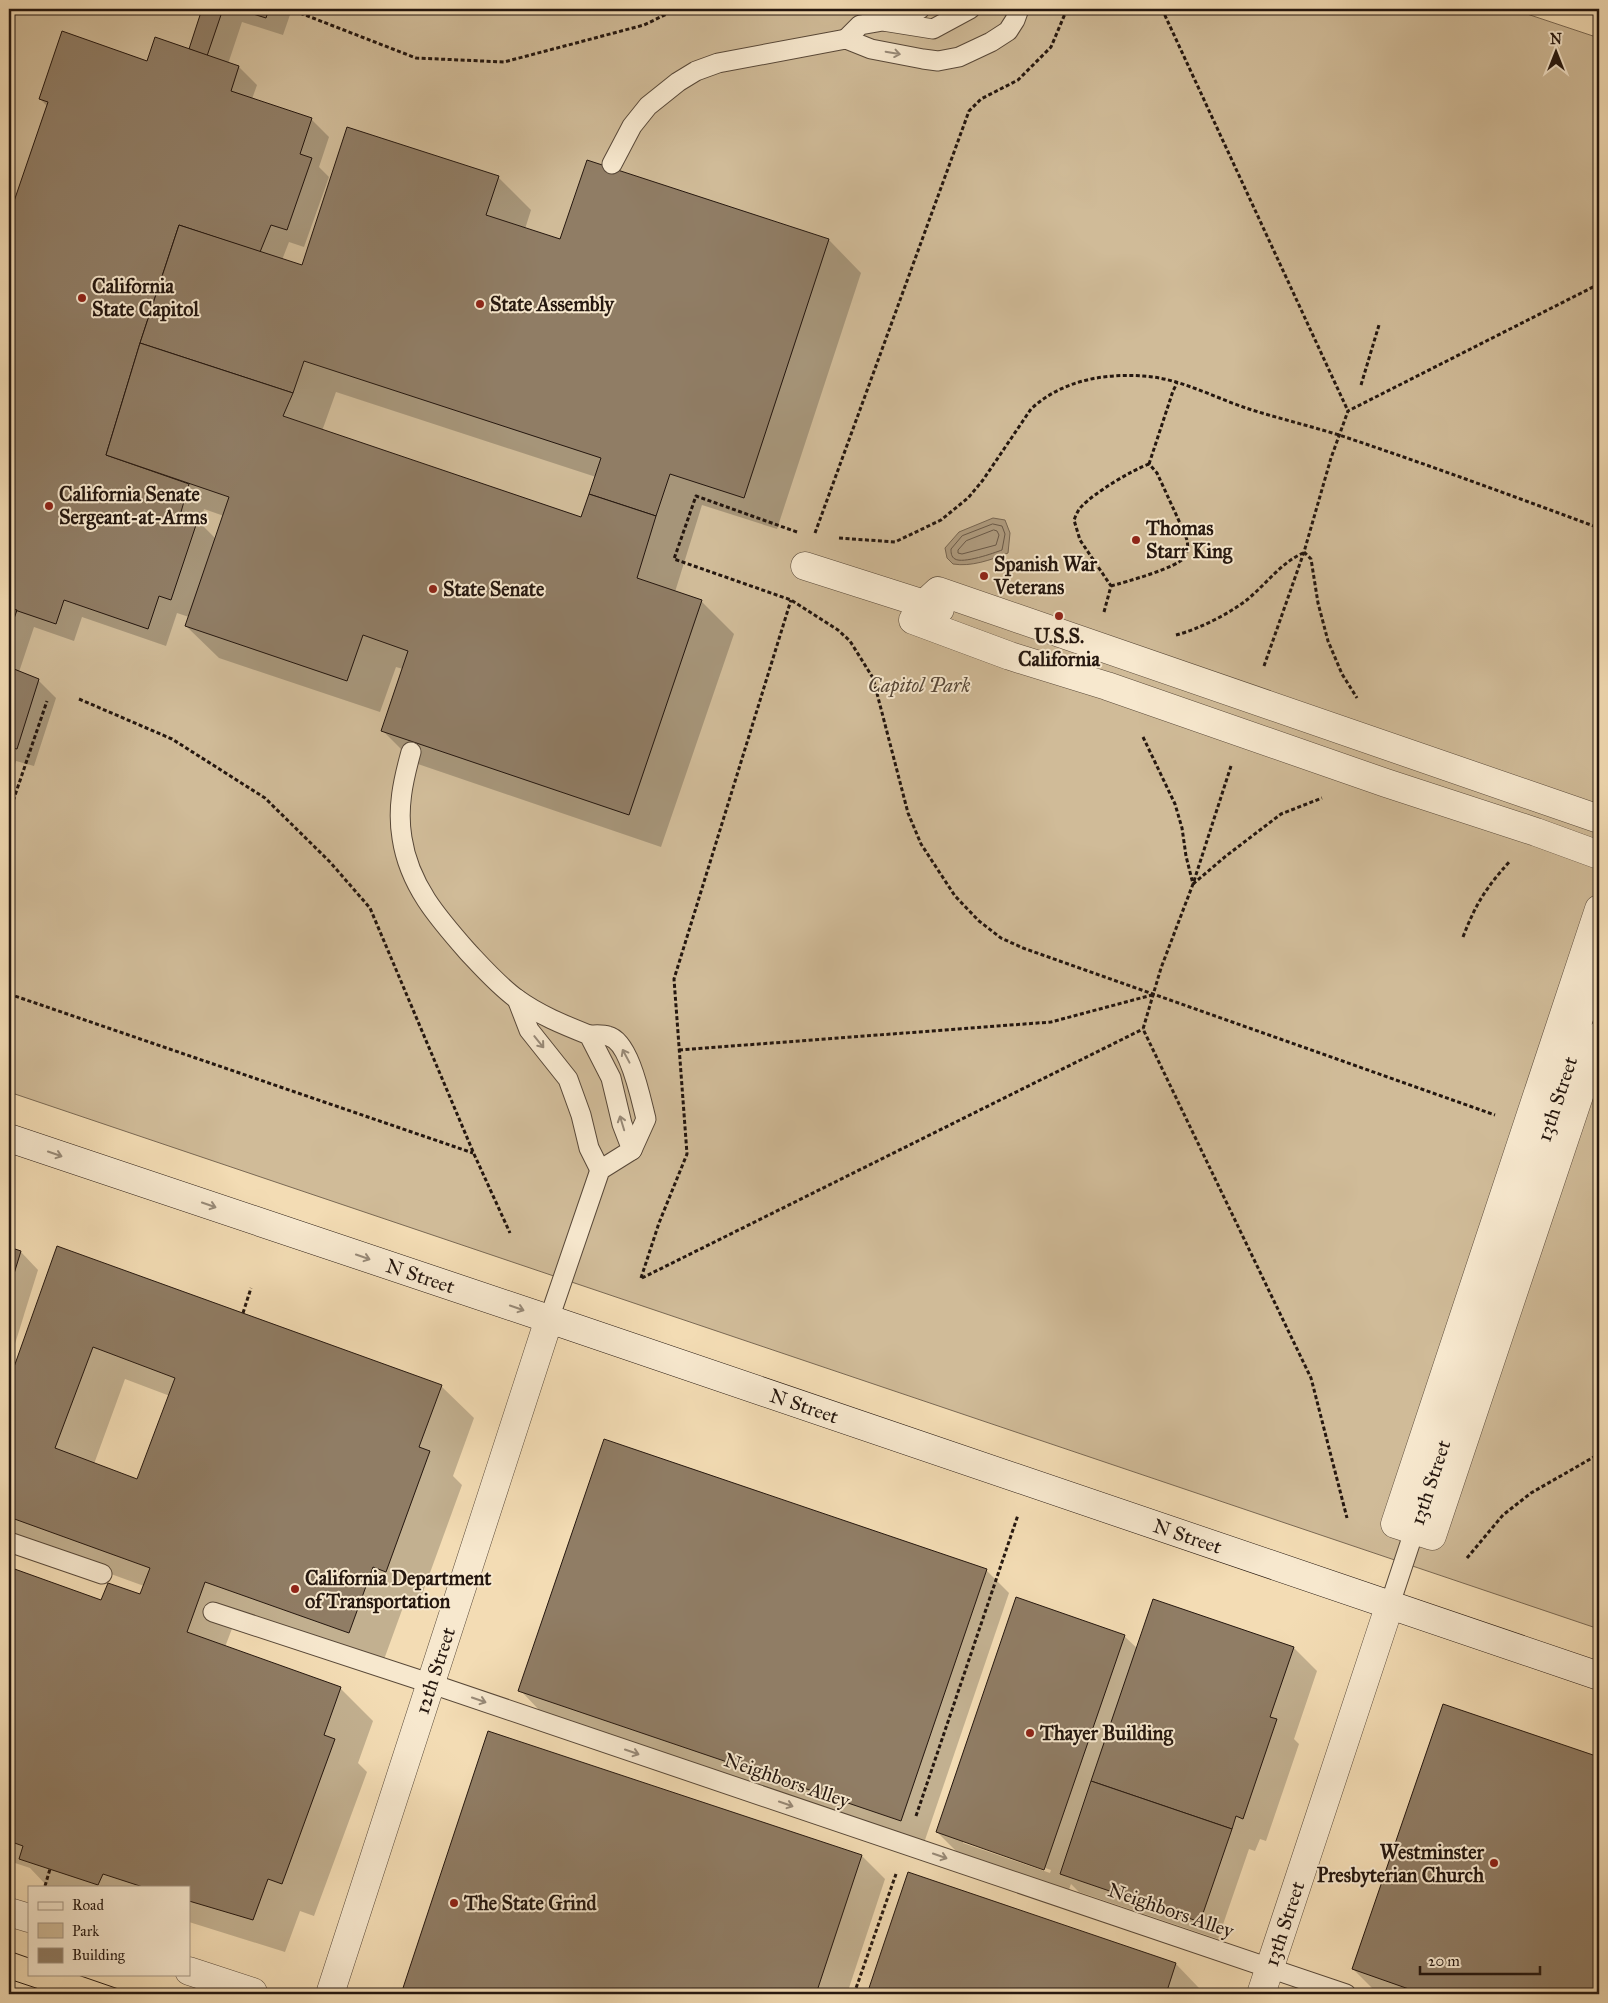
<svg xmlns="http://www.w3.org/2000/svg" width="1608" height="2003" viewBox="0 0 1608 2003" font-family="'IM FELL Great Primer',serif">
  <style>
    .green { fill: #d0bb98; stroke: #7a6954 }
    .water { fill: #ad997c; stroke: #776550 }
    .shadow { fill: #0003; fill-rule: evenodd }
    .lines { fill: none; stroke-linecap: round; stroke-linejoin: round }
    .shore { stroke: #695846; stroke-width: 1 }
    .building { fill: #907d65; stroke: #25170f; fill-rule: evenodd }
    .service-casing { stroke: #584838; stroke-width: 21 }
    .pedestrian-casing { stroke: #584838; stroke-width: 29 }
    .minor-casing { stroke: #584838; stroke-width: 29 }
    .secondary-casing { stroke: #25170f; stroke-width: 29 }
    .path { stroke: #25170f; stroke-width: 3; stroke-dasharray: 4 2.5; stroke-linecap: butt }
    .service { stroke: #f7e8ce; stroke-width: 19 }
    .pedestrian { stroke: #f7e8ce; stroke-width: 28 }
    .minor { stroke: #f7e8ce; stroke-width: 28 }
    .secondary { stroke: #f7e8ce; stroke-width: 28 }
    .tram { stroke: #25170f; stroke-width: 1 }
    .oneway { stroke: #988a78 }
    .poi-dot { fill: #8f2418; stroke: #f7e8ce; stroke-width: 2 }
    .labels { text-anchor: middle; stroke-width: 4; stroke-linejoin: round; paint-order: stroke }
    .poi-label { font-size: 20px; font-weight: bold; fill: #25170f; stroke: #f7e8ce; text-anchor: start }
    .park-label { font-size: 20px; font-style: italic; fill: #584838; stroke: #f7e8ce }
    .street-label { font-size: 20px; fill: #25170f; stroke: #f7e8ce }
  </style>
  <rect width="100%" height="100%" fill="#f3dcb4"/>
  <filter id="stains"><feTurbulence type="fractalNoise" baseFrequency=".004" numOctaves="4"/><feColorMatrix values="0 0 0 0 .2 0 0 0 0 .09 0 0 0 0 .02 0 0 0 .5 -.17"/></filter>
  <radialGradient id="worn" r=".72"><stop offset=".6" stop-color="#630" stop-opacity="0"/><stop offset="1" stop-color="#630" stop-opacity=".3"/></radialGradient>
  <polygon class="green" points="9,9 1512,9 1599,38 1599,1629 9,1092"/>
  <path class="water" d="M993,518L1005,520L1010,533L1008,553C991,560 971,567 953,564L947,558L945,548L959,532Z"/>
  <g class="shadow">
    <path d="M204,9H292L283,35L242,22L228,64L239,67L257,85L252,99L311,119L329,137L319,167L329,177L304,247L289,242L282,260L303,267L498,177L531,210L525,229L561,241L587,162L829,240L861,273L777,529L702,505L675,592L702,602L734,634L661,847L415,763L382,730L403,669L396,667L380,712L219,658L186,626L189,617L177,613L166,646L82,617L74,641L34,627L19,672L38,680L56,698L34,766L16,761L9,784V210L12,211L48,107L40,99L148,62L189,51ZM336,392L596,477L582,519L322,431ZM204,509L224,516L216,539L200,523Z"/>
    <path d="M58,1248L441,1386L474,1418L453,1476L462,1485L419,1603L406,1599L382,1665L238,1613L225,1647L340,1688L373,1721L358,1763L367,1772L314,1916L300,1911L285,1952L189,1922V1887H48L30,1868L9,1861V1568L102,1602L140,1596L144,1586L9,1537V1385ZM125,1379L170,1396L138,1480L94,1464Z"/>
    <polygon points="9,1249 21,1252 38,1270 9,1363"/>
    <polygon points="986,1570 1009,1593 924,1843 543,1714 520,1690"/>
    <path d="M1124,1636L1138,1649L1294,1648L1317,1671L1294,1739L1299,1744L1266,1841L1260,1839L1255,1851L1249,1849L1218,1939L1079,1892L1071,1884L1068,1892L960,1855L937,1832ZM963,1840L1051,1870L1050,1873L963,1843Z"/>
    <polygon points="1444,1706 1599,1759 1599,1994 1382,1994 1376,1992 1353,1969"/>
    <polygon points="489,1733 862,1856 885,1879 847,1994 402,1994"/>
    <polygon points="909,1874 1176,1964 1199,1988 1197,1994 868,1994"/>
  </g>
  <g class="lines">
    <g class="shore">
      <path d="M993,524L1002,526L1005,534L1002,550C994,553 963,564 955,559C951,557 951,552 951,549L962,536Z"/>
      <polygon points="994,530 997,531 999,535 996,545 962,554 958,553 958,550 966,541"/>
    </g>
  </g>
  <g class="building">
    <polygon points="202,9 223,9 207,56 189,49"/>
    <polygon points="237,9 269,9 266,18"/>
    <polygon points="62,31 147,61 155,37 239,66 231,91 312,118 300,154 312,158 287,230 271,225 260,252 179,225 140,343 106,455 189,484 181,512 198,519 171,600 159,596 148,629 64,600 56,624 9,608 9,209 11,210 48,102 39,99"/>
    <polygon points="347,127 499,176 486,215 560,239 587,160 829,239 744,498 670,474 656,516 589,494 601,458 304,361 293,393 140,343 179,225 302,265"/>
    <polygon points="140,343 293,393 283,416 581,517 589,494 656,516 637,578 702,600 629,815 381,731 408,651 363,635 347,681 185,626 229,497 106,455"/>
    <polygon points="9,608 17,610 9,633"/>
    <polygon points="9,667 39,679 17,749 9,747"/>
    <path d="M57,1246L442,1385L419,1447L430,1451L386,1572L373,1567L349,1633L205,1582L187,1632L341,1687L324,1735L335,1739L282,1884L268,1879L253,1920L189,1901V1887H143L103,1874L98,1885L19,1859L23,1846L9,1841V1567L101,1600L108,1583L140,1594L150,1568L9,1517V1381ZM93,1347L175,1378L137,1479L55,1448Z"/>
    <polygon points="9,1247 21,1251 9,1290"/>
    <polygon points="604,1439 987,1569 901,1821 518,1691"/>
    <polygon points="1016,1597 1125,1635 1044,1870 936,1832"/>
    <polygon points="1153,1599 1294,1647 1270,1717 1277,1719 1243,1819 1236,1816 1232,1829 1091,1781"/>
    <polygon points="1443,1704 1599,1757 1599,1994 1423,1994 1352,1969"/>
    <polygon points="488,1731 862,1855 816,1994 401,1994"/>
    <polygon points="1091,1781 1232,1829 1200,1922 1060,1874"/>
    <polygon points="908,1872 1176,1963 1166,1994 867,1994"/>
  </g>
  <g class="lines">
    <defs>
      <g id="service">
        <polyline points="886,21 920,9"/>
        <polyline points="846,39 860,25 883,21 933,29 970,9"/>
        <polyline points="612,164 632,126 648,106 678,82 696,71 718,63 846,39 871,49 923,59 938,61 959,57 991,42 1008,31 1015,20 1019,9"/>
        <path d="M411,752C403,781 397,808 402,838C409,885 438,918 468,952C483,968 499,986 517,999C539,1015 564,1025 589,1035L611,1078L622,1124L632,1150L600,1170L549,1319"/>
        <polyline points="517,999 529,1030 568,1079 581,1115 589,1148 600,1170"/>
        <path d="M589,1035C595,1035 602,1034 608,1036C630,1041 641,1100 646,1119L632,1150"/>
        <polyline points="9,1542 102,1574"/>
        <path id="s1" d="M1390,1604L1599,972"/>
        <polyline points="213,1612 432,1684 1346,1994"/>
      </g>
      <g id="pedestrian">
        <polyline points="805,566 940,609"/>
        <polyline points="1599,819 938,591 924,604 913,620 1010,656 1107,686 1386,783 1536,832 1599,855"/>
        <polyline points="1599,909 1395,1524 1432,1536 1599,1036"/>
        <polyline points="9,1912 29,1918"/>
        <polyline points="189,1971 253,1992"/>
      </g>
      <g id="minor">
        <path id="s2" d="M330,1994L549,1319"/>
        <path id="s3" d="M1261,1994L1390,1604"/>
      </g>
      <g id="secondary">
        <path id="s4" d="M9,1138L549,1319L1599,1676"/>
      </g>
    </defs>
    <use href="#service" class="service-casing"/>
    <use href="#pedestrian" class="pedestrian-casing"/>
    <use href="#minor" class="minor-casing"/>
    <use href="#secondary" class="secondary-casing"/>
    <g class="path">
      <polyline points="281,9 300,13 416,58 504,62 644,25 677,9"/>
      <polyline points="1162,9 1348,411"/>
      <polyline points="1361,385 1379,325"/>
      <polyline points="1149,464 1173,391 1177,383"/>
      <polyline points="797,532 696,496 674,559 791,600 838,630 850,641 873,678 908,813 921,844 955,896 979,921 1001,938 1023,948 1495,1115"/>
      <polyline points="815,533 969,111 981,99 1018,80 1051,47 1067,9"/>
      <path d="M839,538L895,542L941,520L968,498L983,480L1031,409C1061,381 1103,373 1143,376C1180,378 1217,399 1252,410C1281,419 1310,426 1339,435C1426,464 1513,496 1599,528"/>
      <polyline points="1304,552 1311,559 1318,603 1328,641 1342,674 1357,698"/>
      <path d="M1111,586C1125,582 1177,568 1185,557C1189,549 1188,542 1185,534L1157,473L1149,464"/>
      <path d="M1104,612L1111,586L1080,540L1074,520C1076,515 1078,510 1082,506C1094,493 1132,470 1149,464"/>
      <path d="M1176,635C1199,629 1229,614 1248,599C1267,583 1281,563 1303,553"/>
      <polyline points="1264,666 1304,552 1331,458 1348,411 1599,284"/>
      <polyline points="79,699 172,739 265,798 330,862 370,908 474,1154 510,1233"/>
      <polyline points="1143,737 1175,804 1182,828 1186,856 1193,884"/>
      <polyline points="1231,766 1193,884 1161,968 1143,1029 1311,1378 1347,1518"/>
      <polyline points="9,813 47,701"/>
      <polyline points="1193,884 1226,856 1281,814 1322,798"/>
      <path d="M1463,937C1476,903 1486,888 1510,861"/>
      <polyline points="9,994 473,1153"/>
      <polyline points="679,1050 1051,1022 1152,995"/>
      <polyline points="641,1278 659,1223 687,1154 674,979 791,600"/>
      <polyline points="642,1278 1143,1029"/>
      <polyline points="243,1313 251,1288"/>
      <polyline points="1467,1558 1503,1515 1531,1493 1599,1454"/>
      <polyline points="916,1816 1018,1515"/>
      <polyline points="45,1886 50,1869"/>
      <polyline points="854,1994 896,1874"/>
    </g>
    <use href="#service" class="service"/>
    <use href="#pedestrian" class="pedestrian"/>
    <use href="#minor" class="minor"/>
    <use href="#secondary" class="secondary"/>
    <g class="tram">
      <polyline points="9,1951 29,1958"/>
      <polyline points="75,1974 133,1994"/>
      <polyline points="9,1979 54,1994"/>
    </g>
  </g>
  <defs><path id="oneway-shaft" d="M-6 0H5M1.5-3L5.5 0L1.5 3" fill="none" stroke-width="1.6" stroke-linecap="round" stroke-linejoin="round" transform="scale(1.25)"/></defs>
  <g class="oneway">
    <use href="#oneway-shaft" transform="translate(893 53) rotate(10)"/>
    <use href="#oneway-shaft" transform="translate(539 1042) rotate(51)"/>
    <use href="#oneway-shaft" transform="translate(626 1056) rotate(-118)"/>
    <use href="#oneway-shaft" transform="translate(622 1123) rotate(-107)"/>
    <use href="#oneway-shaft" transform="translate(55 1154) rotate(19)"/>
    <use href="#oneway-shaft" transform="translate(209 1205) rotate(19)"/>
    <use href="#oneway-shaft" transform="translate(363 1257) rotate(19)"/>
    <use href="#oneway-shaft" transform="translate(517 1308) rotate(19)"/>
    <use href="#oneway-shaft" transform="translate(479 1700) rotate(19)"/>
    <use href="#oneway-shaft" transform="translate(632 1752) rotate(19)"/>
    <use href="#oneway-shaft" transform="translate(786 1804) rotate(19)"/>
    <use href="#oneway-shaft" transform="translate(940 1856) rotate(19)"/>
  </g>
  <g class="poi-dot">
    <circle cx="82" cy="298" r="5"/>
    <circle cx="480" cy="304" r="5"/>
    <circle cx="49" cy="506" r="5"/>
    <circle cx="1136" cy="540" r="5"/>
    <circle cx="984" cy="576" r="5"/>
    <circle cx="433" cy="589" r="5"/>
    <circle cx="1059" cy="616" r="5"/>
    <circle cx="295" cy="1589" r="5"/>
    <circle cx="1030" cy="1733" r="5"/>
    <circle cx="1494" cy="1863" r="5"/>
    <circle cx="454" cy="1903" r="5"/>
  </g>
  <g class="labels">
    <g class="poi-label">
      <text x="92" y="293">California<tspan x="92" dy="23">State Capitol</tspan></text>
      <text x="490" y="311">State Assembly</text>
      <text x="59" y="501">California Senate<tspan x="59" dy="23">Sergeant-at-Arms</tspan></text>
      <text x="1146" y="535">Thomas<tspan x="1146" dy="23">Starr King</tspan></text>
      <text x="994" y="571">Spanish War<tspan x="994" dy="23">Veterans</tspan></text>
      <text x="443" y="596">State Senate</text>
      <text x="1059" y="643" text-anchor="middle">U.S.S.<tspan x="1059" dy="23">California</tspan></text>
      <text x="305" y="1585">California Department<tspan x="305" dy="23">of Transportation</tspan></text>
      <text x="1040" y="1740">Thayer Building</text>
      <text x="1484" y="1859" text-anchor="end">Westminster<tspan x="1484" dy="23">Presbyterian Church</tspan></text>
      <text x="464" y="1910">The State Grind</text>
    </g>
    <g class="park-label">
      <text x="919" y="692">Capitol Park</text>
    </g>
    <g class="street-label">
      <text dy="7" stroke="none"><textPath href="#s1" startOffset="532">13th Street</textPath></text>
      <text dy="7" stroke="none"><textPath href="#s4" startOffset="434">N Street</textPath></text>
      <text dy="7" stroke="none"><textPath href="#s4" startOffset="839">N Street</textPath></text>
      <text dy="7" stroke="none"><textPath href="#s1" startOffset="128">13th Street</textPath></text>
      <text dy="7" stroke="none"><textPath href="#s4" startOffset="1244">N Street</textPath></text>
      <text dy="7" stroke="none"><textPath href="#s2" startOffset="340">12th Street</textPath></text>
      <text transform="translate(787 1780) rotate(19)" y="7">Neighbors Alley</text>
      <text transform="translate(1171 1910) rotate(19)" y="7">Neighbors Alley</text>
      <text dy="7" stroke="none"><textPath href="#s3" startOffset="74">13th Street</textPath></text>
    </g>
  </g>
  <rect width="1608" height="2003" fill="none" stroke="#f3dcb4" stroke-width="30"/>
  <rect x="10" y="10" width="1588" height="1983" fill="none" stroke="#25170f" stroke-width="2.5"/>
  <rect x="15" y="15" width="1578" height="1973" fill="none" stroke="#25170f"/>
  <rect x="28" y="1886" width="162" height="90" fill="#f7e8ce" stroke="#a39482"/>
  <rect x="38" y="1902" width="25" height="8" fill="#f7e8ce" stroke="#a39482"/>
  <text x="72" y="1910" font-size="15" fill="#25170f">Road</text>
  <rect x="38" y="1923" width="25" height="15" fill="#d0bb98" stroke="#a39482"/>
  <text x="72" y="1936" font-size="15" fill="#25170f">Park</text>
  <rect x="38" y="1948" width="25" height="15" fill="#907d65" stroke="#a39482"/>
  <text x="72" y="1960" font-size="15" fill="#25170f">Building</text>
  <g transform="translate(1556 52)" stroke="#f7e8ce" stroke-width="4" paint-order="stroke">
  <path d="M0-4L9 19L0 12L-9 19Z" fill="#25170f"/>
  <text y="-8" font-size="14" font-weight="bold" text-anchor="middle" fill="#25170f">N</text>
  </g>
  <path d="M1420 1966v8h120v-8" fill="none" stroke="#25170f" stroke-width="2.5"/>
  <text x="1428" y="1966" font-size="15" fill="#25170f" stroke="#f7e8ce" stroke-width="4" paint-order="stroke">20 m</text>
  <rect width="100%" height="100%" filter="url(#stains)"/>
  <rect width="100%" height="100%" fill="url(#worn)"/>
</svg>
